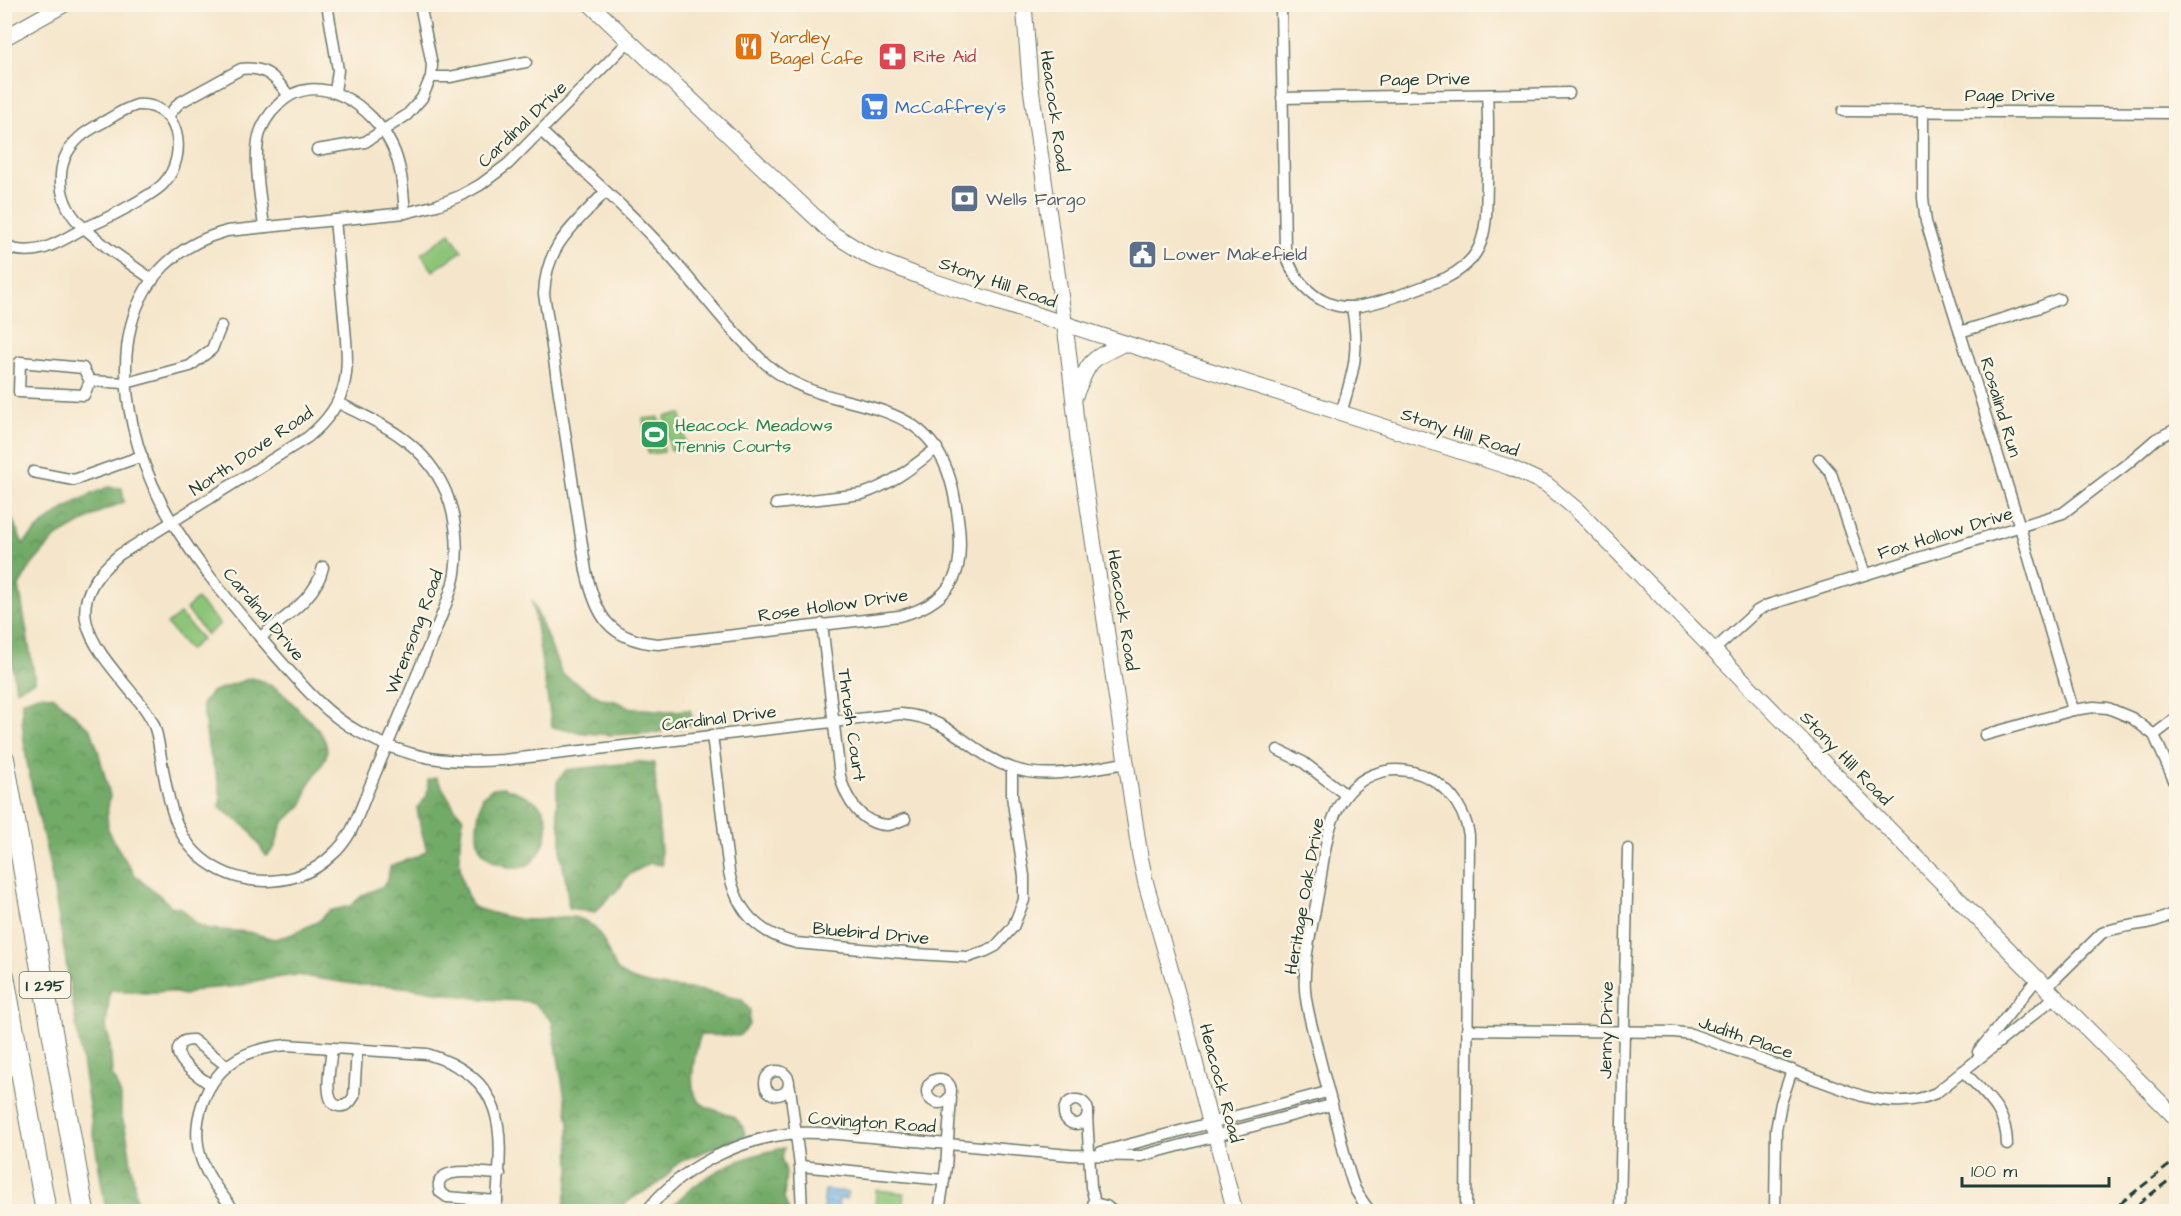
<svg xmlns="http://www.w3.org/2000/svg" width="2181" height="1216" viewBox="0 0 2181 1216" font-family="'Architects Daughter',sans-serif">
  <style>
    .grass { fill: #8dc578; stroke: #568156; stroke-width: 1.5 }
    .forest { fill: url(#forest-crowns); stroke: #48744e; stroke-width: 1.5 }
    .water { fill: url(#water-rules); stroke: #4b7a90; stroke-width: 1.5 }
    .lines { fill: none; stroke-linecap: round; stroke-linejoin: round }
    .street-casing { stroke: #6a7869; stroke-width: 13 }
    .secondary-casing { stroke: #6a7869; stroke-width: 17 }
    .highway-casing { stroke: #6a7869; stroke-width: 22 }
    .street { stroke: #fff; stroke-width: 10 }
    .secondary { stroke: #fff; stroke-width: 15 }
    .highway { stroke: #fff; stroke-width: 20 }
    .rail { stroke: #1f3d34; stroke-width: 3; stroke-dasharray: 9 4.5; stroke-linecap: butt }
    .labels { text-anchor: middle; stroke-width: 5; stroke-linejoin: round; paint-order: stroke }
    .shield { fill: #fcf5e5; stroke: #617469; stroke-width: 1.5 }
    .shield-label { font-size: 16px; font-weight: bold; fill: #1f3d34 }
    .food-label { font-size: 18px; fill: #c56008; stroke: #fcf5e5; text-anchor: start }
    .health-label { font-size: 18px; fill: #be3a42; stroke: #fcf5e5; text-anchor: start }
    .street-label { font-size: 18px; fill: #1f3d34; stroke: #fcf5e5 }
    .shop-label { font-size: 18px; fill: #366cbe; stroke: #fcf5e5; text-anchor: start }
    .service-label { font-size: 18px; fill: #4e5e75; stroke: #fcf5e5; text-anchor: start }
    .leisure-label { font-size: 18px; fill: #27864d; stroke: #fcf5e5; text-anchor: start }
  </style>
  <defs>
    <pattern id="forest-crowns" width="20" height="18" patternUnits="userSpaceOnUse" patternTransform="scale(1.5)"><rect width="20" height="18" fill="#72aa68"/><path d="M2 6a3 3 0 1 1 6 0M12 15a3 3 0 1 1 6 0" fill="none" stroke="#5d8c56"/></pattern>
    <pattern id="water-rules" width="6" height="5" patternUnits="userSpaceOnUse" patternTransform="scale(1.5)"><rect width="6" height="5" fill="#77b7eb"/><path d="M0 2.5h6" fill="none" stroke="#6196bf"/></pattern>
  </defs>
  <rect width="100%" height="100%" fill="#fcf5e5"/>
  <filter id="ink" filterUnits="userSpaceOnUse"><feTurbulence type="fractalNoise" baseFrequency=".0167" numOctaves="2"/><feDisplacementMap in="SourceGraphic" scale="12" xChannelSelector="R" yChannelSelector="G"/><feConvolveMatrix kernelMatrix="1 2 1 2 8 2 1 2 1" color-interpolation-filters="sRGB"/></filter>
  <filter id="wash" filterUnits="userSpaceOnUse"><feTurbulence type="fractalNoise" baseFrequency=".008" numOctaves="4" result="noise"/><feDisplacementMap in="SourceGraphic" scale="24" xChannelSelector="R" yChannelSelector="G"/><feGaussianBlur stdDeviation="1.35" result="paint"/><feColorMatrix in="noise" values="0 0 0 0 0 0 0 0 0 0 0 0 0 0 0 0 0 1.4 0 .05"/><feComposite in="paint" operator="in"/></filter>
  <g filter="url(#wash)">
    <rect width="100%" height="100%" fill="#f5e6cb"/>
    <g class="grass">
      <polygon points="450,233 462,251 433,271 421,254"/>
      <polygon points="681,414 686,448 670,450 665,416"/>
      <polygon points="659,417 664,452 648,454 643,419"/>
      <polygon points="197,599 220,624 207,635 186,609"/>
      <polygon points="180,614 202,639 189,650 167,624"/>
      <polygon points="876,1190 904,1193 902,1211 875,1209"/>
    </g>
    <g class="forest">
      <path d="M108,487L122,488L124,502L100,512L55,538L30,567L19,586L35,681L16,690L12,663L5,634V495L11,516L23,544C46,518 75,500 108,487Z"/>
      <polygon points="532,600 562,674 602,699 615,701 632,708 669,711 690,710 694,724 655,733 610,735 575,732 552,727"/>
      <path d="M251,678C274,682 284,694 300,711C311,722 331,738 326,756C323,766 314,775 309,784C306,790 306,800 302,805C296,813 287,816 282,825C275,839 280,847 266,856L249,829L220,808C224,784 209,762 207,738C205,726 205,716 202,705L211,692Z"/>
      <path d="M38,695L53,696L91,730L98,750L110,796L107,814L108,829L114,842L134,874L147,886L158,894L171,906L181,908L197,924L208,929L248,932L274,939L290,935L319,921L329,911L350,906L363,895L383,886L388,879L390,867C402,859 417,860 427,850L421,830L417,808L427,796L428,780L436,777L454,807L463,818C458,850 456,878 473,907C494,914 514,920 536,920C550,920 564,914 577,918C612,928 603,964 625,976C647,988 673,986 697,990C712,992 727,996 742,1000L750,1010L749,1025L739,1036L700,1035C696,1050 689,1077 694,1092C701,1118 740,1104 745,1135C724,1146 701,1151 680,1162C671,1168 666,1179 656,1185C640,1195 631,1196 619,1211H563L570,1172L569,1123L552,1021L536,1005L526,1001L482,999L412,988L383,985H359L297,975L259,980L239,986L202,989L184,995L167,991L145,993L110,990L106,1027L110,1043L112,1074L121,1096V1114L127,1136L138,1211H106C88,1102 72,993 53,884C43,823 20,762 22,701Z"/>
      <polygon points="639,762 654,763 662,865 650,863 627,876 621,886 595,912 569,908 566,881 561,856 561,834 557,809 557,782 566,770"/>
      <path d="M504,787C529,797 553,802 546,836C543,850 531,871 513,868C509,868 504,865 500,864C491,861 483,855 479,846C474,831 479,811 483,796L493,788Z"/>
      <path d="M784,1148L782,1160L786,1171L784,1198L789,1211H668C697,1176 740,1156 784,1148Z"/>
    </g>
    <polygon class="water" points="825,1190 848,1192 847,1199 839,1199 838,1211 823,1211"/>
  </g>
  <g filter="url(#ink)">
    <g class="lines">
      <defs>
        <g id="street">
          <polyline points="327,4 338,70 335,92"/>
          <path d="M1281,4L1285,250C1292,281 1319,309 1353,307C1378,305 1422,287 1446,278C1460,271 1472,262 1479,247C1488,227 1486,204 1487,183C1488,153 1489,124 1487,95"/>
          <path d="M629,41L508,164L480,185L460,196L437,205L405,213L227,231C98,267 112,409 162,504C189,555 232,605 270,649C297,679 322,712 359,732C408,759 447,764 503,760L901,714C954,718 969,754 1012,768C1048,781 1090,768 1127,763"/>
          <polyline points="431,77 450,77 526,62"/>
          <polyline points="1282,98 1569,93"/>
          <path d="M137,105C180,102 189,155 164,183C154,195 101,222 84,228C57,204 51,163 80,137C88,130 98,125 107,120C117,114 126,108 137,105Z"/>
          <polyline points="1843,111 2176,113"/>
          <polyline points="1923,111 1923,198 1926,222 2020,527 2073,710"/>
          <path d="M168,116L179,103L241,69C266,66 276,78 289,96"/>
          <path d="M541,131C583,171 629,210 668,254C700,290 729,330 765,363C829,422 929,382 953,490C958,513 963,542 958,566C952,595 925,610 899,616L658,644C609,640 596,616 586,571L544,294C546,244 574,226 605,192"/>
          <polyline points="317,150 365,142 407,115 422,98 431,77 432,65 420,4"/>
          <path d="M335,220C338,249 340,278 343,307C348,362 356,398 308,437L119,555C56,607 93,645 133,694C141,703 148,712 153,723C158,734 159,747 161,758C168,797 173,839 208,863C245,889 299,887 332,855C339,849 346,840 351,831C357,819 362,806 367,793C379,765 391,736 403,708C414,683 424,657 435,632C442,613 452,594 455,573C459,547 456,517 446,492C424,442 384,425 338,403"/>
          <path d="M264,227C261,200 253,162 259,136C262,124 270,113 278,105C317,66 374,107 392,146C402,166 403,191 405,213"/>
          <path d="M4,246C35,259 58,243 84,228L109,249L153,280"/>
          <polyline points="1960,332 2037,308 2059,299"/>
          <polygon points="20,362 83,368 90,381 84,395 19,392"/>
          <polyline points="90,381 126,383 190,366 212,349 221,326"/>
          <path d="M1341,413C1354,370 1360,352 1352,307"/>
          <polyline points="1819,459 1831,473 1865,574"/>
          <polyline points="33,472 74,480 142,456"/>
          <path d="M776,504L862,494C891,485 914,466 937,448"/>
          <path d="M822,624L840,776C846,799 860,824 887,825C893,825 899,821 905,819"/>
          <path d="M261,637C283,618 317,598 323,567"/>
          <polyline points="1714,650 1757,611 1768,605 2063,513 2127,464 2156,439 2176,429"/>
          <path d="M712,735L729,872C737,911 757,933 796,943L916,954L968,957L986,951L996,946L1013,927L1024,900V876L1012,796V769"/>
          <polyline points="1985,735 2073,710 2094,707 2108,708 2132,718 2154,735 2176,785"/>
          <polyline points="2154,735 2176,718"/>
          <polyline points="1278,750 1303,762 1346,795"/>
          <path d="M2046,988L2102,933C2128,922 2152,928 2176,911"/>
          <path d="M1467,1030L1674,1032L1691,1034L1862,1096C1888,1103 1911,1104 1936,1093L2055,997"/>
          <path d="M332,1048C331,1061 321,1104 339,1106C347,1107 351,1102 354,1096L357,1050"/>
          <polyline points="1978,1052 2037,979"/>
          <path d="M1963,1071C1986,1096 2007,1109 2007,1145"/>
          <circle cx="777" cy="1083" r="12"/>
          <circle cx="939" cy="1091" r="12"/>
          <path d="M211,1085C201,1078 170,1059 180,1045C183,1040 188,1040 193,1040L227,1066"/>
          <polyline points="790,1088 800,1166 802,1212"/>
          <circle cx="1076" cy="1112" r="12"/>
          <path d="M1087,1116L1091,1187C1094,1196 1096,1203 1090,1212"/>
          <polyline points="1101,1152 1327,1092"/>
          <polyline points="800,1166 944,1180"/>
          <path d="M497,1201L447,1197L440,1192C430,1163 483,1174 500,1174"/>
          <polyline points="1094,1203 1106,1206 1114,1212"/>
          <path d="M235,1212C223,1195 209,1181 202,1161C189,1125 204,1079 237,1059C252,1050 268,1047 286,1045L427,1054C514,1080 501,1139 496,1212"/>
          <path d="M646,1212C680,1167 741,1138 796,1133C810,1132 824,1133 838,1134L1070,1155L1141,1156L1331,1105"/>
          <polyline points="939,1212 946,1167 951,1098"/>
          <path d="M1370,1212C1365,1204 1359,1197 1355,1189C1347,1170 1343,1147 1338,1127C1330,1098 1322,1069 1315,1039C1311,1023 1306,1006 1305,990C1303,960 1312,929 1317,899C1323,870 1324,833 1339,806C1373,745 1457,766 1469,835L1466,1212"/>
          <polyline points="1620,1212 1628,849"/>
          <polyline points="1775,1212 1776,1130 1781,1103 1792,1070"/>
        </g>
        <g id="secondary">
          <polyline points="590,4 833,234 870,257 929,280 1509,467 1546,484 1576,509 1860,800 2176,1118"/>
          <polyline points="1024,4 1030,81 1068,349 1078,439 1140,856 1146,884 1181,1006 1210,1122 1216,1137 1235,1212"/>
          <polyline points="4,38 65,4"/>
          <path d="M1075,396C1090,359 1088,361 1123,344"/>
        </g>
        <g id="highway">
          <polyline points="4,759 84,1212"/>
          <polyline points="4,976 46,1212"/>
        </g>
      </defs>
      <use href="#street" class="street-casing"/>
      <use href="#secondary" class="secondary-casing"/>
      <use href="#highway" class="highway-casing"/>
      <use href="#street" class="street"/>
      <use href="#secondary" class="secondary"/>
      <use href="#highway" class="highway"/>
      <g class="rail">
        <polyline points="2109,1212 2176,1160"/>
        <polyline points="2128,1212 2176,1175"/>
      </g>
    </g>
  </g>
  <defs>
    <symbol id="restaurant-square" viewBox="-11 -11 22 22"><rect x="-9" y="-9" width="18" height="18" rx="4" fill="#e8710a" stroke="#fcf5e5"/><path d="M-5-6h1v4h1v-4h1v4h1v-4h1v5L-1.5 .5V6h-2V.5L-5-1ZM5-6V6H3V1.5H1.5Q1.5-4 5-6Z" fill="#fff"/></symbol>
    <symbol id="pharmacy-square" viewBox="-11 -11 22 22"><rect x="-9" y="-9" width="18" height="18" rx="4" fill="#e0444e" stroke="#fcf5e5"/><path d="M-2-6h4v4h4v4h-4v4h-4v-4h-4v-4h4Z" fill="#fff"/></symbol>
    <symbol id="supermarket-square" viewBox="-11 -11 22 22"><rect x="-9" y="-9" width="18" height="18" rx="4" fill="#3f7fe0" stroke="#fcf5e5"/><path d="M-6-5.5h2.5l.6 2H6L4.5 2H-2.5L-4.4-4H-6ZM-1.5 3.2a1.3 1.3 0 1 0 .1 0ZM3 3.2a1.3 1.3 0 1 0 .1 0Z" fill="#fff"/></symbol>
    <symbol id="bank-square" viewBox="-11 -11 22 22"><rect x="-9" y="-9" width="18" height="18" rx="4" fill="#5c6f8a" stroke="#fcf5e5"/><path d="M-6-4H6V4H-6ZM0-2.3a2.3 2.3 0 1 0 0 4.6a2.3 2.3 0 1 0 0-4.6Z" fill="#fff"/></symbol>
    <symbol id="civic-square" viewBox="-11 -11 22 22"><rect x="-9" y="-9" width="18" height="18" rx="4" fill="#5c6f8a" stroke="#fcf5e5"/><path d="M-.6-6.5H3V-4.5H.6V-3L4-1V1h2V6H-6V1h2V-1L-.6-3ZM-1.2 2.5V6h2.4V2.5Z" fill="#fff"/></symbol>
    <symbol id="stadium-square" viewBox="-11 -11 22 22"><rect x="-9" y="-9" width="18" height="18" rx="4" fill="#2e9e5b" stroke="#fcf5e5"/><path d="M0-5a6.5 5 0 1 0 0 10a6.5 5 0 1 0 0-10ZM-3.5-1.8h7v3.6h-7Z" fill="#fff"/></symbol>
  </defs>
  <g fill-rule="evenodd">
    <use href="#restaurant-square" x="732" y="30" width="33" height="33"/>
    <use href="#pharmacy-square" x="876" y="40" width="33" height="33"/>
    <use href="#supermarket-square" x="858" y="90" width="33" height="33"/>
    <use href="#bank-square" x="948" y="182" width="33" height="33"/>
    <use href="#civic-square" x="1126" y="238" width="33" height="33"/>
    <use href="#stadium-square" x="638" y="418" width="33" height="33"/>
  </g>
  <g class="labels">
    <rect class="shield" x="19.5" y="972" width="51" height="26" rx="4.5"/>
    <g class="shield-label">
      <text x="45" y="991">I 295</text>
    </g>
    <g class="food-label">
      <text x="770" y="43">Yardley<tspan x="770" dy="21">Bagel Cafe</tspan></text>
    </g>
    <g class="health-label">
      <text x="913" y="62">Rite Aid</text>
    </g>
    <g class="street-label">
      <text transform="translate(1425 79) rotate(-1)" y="6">Page Drive</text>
      <text x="2010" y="101">Page Drive</text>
      <text transform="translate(1055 111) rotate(82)" y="6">Heacock Road</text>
      <text transform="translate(522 124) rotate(-44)" y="6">Cardinal Drive</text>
      <text transform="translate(998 282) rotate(19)" y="6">Stony Hill Road</text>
      <text transform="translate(2001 407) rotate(73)" y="6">Rosalind Run</text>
      <text transform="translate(1460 432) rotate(18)" y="6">Stony Hill Road</text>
      <text transform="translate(251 451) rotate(-34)" y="6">North Dove Road</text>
      <text transform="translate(1945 533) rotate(-17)" y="6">Fox Hollow Drive</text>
      <text transform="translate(833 605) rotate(-8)" y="6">Rose Hollow Drive</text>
      <text transform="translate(1123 610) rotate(81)" y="6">Heacock Road</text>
      <text transform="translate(264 614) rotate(50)" y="6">Cardinal Drive</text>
      <text transform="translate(414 632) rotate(-69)" y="6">Wrensong Road</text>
      <text transform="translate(719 718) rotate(-7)" y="6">Cardinal Drive</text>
      <text transform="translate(852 725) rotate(82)" y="6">Thrush Court</text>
      <text transform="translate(1846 758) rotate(46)" y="6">Stony Hill Road</text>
      <text transform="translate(1304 896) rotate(-80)" y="6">Heritage Oak Drive</text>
      <text transform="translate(871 933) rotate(5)" y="6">Bluebird Drive</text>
      <text transform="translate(1606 1030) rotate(-89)" y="6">Jenny Drive</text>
      <text transform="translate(1746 1037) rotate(19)" y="6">Judith Place</text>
      <text transform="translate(1221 1083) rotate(75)" y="6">Heacock Road</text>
      <text transform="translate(872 1122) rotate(4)" y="6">Covington Road</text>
    </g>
    <g class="shop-label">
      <text x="895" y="113">McCaffrey's</text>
    </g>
    <g class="service-label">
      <text x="986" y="205">Wells Fargo</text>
      <text x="1163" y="260">Lower Makefield</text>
    </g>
    <g class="leisure-label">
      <text x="675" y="431">Heacock Meadows<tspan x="675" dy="21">Tennis Courts</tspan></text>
    </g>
  </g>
  <rect width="2181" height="1216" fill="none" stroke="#fcf5e5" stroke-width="24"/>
  <path d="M1962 1177v9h147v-9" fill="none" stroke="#1f3d34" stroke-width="3"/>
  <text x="1971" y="1177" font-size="18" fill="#1f3d34" stroke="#fcf5e5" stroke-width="4.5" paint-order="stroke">100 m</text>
</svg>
